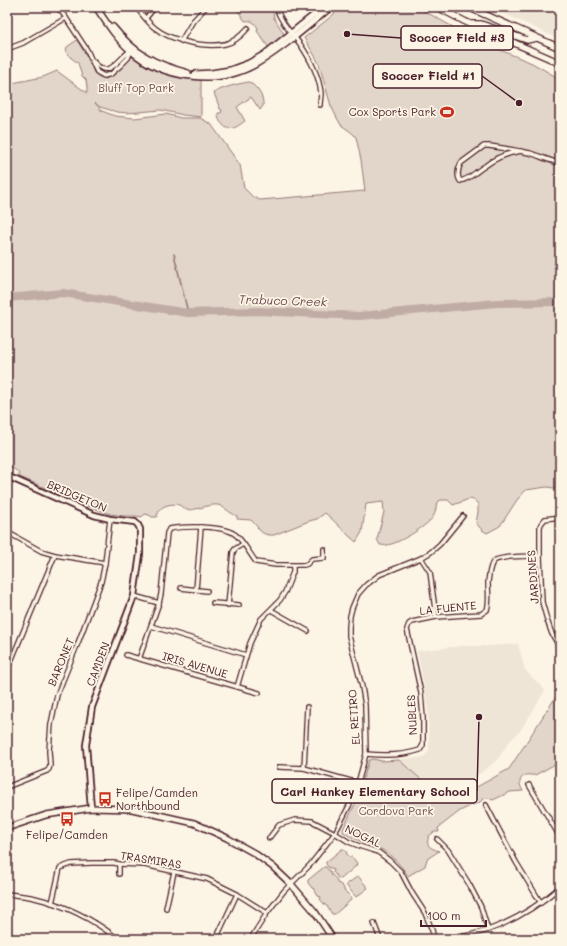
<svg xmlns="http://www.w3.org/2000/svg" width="567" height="946" viewBox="0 0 567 946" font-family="Mali,sans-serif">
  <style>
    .built { fill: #eee5d7 }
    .green { fill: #e2d5ca; stroke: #967a7a }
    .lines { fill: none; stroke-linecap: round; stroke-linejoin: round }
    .stream { stroke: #917474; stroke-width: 1.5 }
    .river { stroke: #c0aca5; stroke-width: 8 }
    .minor-casing { stroke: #4a1f2b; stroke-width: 6 }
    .tertiary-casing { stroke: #4a1f2b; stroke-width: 8 }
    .secondary-casing { stroke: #4a1f2b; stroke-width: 8 }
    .primary-casing { stroke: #4a1f2b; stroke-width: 8 }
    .minor { stroke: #fcf5e5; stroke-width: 3.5 }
    .tertiary { stroke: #fcf5e5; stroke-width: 4.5 }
    .secondary { stroke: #fcf5e5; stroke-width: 5 }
    .primary { stroke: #fcf5e5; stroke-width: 5.5 }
    .labels { text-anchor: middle; stroke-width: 3.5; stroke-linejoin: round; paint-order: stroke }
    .park-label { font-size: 11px; fill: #704c53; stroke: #fcf5e5 }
    .poi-label { font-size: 11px; fill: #4a1f2b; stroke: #fcf5e5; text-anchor: end }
    .street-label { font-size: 11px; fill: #4a1f2b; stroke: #fcf5e5 }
    .water-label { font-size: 12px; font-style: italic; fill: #6d4950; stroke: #fcf5e5 }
    .leader { fill: none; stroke: #4a1f2b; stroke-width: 1.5 }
    .callout-dot { fill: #4a1f2b; stroke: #fcf5e5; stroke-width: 1.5 }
    .callout { fill: #fcf5e5; stroke: #4a1f2b; stroke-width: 1.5 }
    .callout-label { font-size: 12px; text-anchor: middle; font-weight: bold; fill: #4a1f2b }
  </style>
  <rect width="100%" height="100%" fill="#fcf5e5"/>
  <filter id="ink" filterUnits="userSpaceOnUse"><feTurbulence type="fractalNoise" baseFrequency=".025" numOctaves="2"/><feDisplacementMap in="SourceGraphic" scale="8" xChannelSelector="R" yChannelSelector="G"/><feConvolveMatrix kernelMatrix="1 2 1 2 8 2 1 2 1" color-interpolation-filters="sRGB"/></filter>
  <g filter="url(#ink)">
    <g class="built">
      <polygon points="489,7 560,7 560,40 531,26"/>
      <polygon points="518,644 525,670 545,690 534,709 520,731 509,742 499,757 494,763 470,781 442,798 399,760 410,758 418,758 425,756 429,750 428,710 426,696 417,651 460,646 486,646"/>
    </g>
    <g class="green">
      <path d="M231,7H272L274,18L283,32V36L269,48L257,31L258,28C254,22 252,20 245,21L239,12Z"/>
      <path d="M342,7H417L453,27L461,34L532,63L560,79V489L547,487L526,490L517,500L500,526L487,533L482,530L476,523L478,512V504L474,500L469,499L464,501L453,505L448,500H441L437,502C436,506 436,513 433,517C427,526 398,544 387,545C385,546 383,545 380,545L377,539L384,512L383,502L366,504L362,532L356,542C345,533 336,522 325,513L317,519L309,521L274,535C259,536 260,528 251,520L237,519V516C231,514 223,506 218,505C210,504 199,509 190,510C186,510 183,507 179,505C173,503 162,505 159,511C158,513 157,515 157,517H152L149,515L145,514L142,517L136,516H124L110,514L82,504L20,477L18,472L7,464V84L43,77L57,71L87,93V88L86,80L82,76L78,63L70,57L66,51L67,47L77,40L89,60L94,73L99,77L106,79L109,77L131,57L134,56L154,68L174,76L201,80V117L183,115L161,110L127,113L117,112L100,107L95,103L102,111L115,116L135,118L166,114L181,118H200L211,124L240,165L244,188L253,197L260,200L365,191L361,160L356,137L351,132L341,125L337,118L331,106L319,64L315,56L304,38L328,19Z"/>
      <path d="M249,82C257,87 264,96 263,106L260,110L251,97L237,107L245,121C238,126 230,133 223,125C219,121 218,118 218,113H221L222,110L220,109L214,93C220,88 241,83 249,82Z"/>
      <path d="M560,688V750L557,757L558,763C551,766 543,771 535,775C532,776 530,774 526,775C518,778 519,785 523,791L510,792L493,800L488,798L483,799L479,803L472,805L460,811L438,828L439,832H434L429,836C425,846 430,848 439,851L427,859L425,866L408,876C399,862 388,851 372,845C362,842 353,839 343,832V829L357,800L369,760L373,759L382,761L399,760L448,803L509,769L524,746L549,707L560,691Z"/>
      <polygon points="342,849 344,849 347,853 347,855 349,857 352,857 357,863 356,866 341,879 338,878 333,872 334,870 332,868 329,868 326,864 326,862"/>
      <path d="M324,867H326L331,873V875C334,876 337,879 337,883L340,884L344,888V891L346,892L351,897V900L335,914H332L328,908L327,906L325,905L320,899L321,897L318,896L315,891V889L312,888L308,883V880Z"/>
      <polygon points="358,876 368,888 356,897 346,885"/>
    </g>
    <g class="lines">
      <polyline class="stream" points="174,254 188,313"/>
      <polyline class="river" points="7,298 63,293 188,313 258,311 359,316 497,303 560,302"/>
      <defs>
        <g id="minor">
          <polyline points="56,7 61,11 66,18 87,50 96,70 97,72 104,76 111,74 120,66 128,58 131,51"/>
          <path d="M136,7C142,14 148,23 155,28C171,41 205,48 225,44C235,42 242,35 248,28"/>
          <path d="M276,7C281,23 290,31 300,44C309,57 319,76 321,93C321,97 320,101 320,105"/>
          <polyline points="146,18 155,7"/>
          <polyline points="181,41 193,21 206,7"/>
          <polyline points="7,49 23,43 66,18"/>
          <path d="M94,62C109,80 117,60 130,51"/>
          <path d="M521,151C508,153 495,158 485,166C476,171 471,179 460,181C457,176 458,169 461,163L484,146H489C502,148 516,150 530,153C540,156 549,161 560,163"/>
          <polyline points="560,517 545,519 541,524 540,527 540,556 542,602 547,620 552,634 560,648"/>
          <polyline points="7,532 41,551 55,555 105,563"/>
          <polyline points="421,558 430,572 436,617"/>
          <polyline points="181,588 207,591"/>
          <polyline points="196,590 201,527"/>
          <polyline points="134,596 159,603"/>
          <polyline points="213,603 239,605"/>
          <polyline points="228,605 233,552 235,549 243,544"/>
          <polyline points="271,610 308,631"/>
          <polyline points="151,626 246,655"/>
          <polyline points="126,655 259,693"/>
          <path d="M139,659L159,603L161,594L167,533L169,529C183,526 225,525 236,535C243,541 250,554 256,562L276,565H304L307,564L312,559L324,558V549"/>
          <polyline points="7,673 9,666 55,555"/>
          <polyline points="237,687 250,643 261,619 280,600 285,592 293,572 293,566"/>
          <path d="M366,754C385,756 402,756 420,750L423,745V718L421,693L407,629L409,624L412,622L436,617L481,614L487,610C490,601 488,592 488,582C489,576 489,566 494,561C500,556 530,556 540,556"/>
          <polyline points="279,767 304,768 358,783"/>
          <polyline points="304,768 307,707"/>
          <polyline points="529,785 560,837"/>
          <polyline points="7,787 47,771 49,769 50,765 49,751 51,724 57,695 78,643 101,582 105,563 110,519"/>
          <polyline points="486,805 516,862 541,903"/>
          <polyline points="269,838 279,825 295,820 312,821 335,833 349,842 362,847 378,852 390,861 401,872 412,893 425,913 432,930 434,939"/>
          <polyline points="437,839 448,850 469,884 481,907 488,930"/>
          <polyline points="119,874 119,864"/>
          <path d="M7,894C16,895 26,896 35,898C65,905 94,920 118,939"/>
          <polyline points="52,903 56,886 60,868 71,864 91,863 114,863 119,864 145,865 207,879 237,894 267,913"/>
          <polyline points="166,908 174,872"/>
          <polyline points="374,923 380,939"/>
          <polyline points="216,939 237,894"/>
          <polyline points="252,939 253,935 267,913 284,891 310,865 335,833 349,806 358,783 366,754 365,705 362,687 349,636 349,627 350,616 352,608 358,594 366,585 379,575 421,558 431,552 440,544 463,516"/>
          <path d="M452,939C464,936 476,934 488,930C514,921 539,905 560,887"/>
        </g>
        <polyline id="tertiary" points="7,476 94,515 110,519 135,522 138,525 140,529 140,554 134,596 92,707 86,745 91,808"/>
        <g id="secondary">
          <path d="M96,7C106,22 116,38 130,50C162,79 218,86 256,64C282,49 308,26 331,7"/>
          <path d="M113,27C135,54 154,64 188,73"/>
          <polyline points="195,74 211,73 230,70 249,63 265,54 324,7"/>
          <polyline points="7,828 46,815 91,808 132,809 194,823 227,838 254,853 273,867 291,884 315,912 333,939"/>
        </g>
        <g id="primary">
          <polyline points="437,7 466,22 551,59 560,64"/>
          <polyline points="468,7 560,48"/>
          <polyline points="473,24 481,24 527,40 536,38"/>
        </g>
      </defs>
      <use href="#minor" class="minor-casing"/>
      <use href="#tertiary" class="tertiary-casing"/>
      <use href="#secondary" class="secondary-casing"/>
      <use href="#primary" class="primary-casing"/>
      <use href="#minor" class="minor"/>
      <use href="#tertiary" class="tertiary"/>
      <use href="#secondary" class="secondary"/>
      <use href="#primary" class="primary"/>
    </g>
  </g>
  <defs>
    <symbol id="stadium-bare" viewBox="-9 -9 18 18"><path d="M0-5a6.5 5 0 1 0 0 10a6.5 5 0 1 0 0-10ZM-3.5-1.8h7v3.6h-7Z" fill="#c8321e" stroke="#fcf5e5" stroke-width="2.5" paint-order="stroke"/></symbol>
    <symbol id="bus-bare" viewBox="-9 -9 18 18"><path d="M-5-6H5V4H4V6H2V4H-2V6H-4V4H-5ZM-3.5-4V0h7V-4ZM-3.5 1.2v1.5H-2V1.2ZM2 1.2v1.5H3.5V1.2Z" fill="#c8321e" stroke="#fcf5e5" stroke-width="2.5" paint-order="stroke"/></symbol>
  </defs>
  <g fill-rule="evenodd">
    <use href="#stadium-bare" x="437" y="102" width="20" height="20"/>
    <use href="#bus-bare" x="95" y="789" width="20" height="20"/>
    <use href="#bus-bare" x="57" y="809" width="20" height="20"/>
  </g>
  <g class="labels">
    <g class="park-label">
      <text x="136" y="92">Bluff Top Park</text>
      <text x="396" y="815">Cordova Park</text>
    </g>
    <g class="poi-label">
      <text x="436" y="116">Cox Sports Park</text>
      <text x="116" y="797" text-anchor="start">Felipe/Camden<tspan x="116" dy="13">Northbound</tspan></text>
      <text x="67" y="839" text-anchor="middle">Felipe/Camden</text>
    </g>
    <g class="street-label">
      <text transform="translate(77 496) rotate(23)" y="4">BRIDGETON</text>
      <text transform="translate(533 577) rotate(-94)" y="4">JARDINES</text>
      <text transform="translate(448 608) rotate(-6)" y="4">LA FUENTE</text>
      <text transform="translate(61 662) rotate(-67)" y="4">BARONET</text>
      <text transform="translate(98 664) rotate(-69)" y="4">CAMDEN</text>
      <text transform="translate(195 665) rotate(16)" y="4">IRIS AVENUE</text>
      <text transform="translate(412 715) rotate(-93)" y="4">NUBLES</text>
      <text transform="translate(354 717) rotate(-94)" y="4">EL RETIRO</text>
      <text transform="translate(363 836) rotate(25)" y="4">NOGAL</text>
      <text transform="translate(151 860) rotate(9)" y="4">TRASMIRAS</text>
    </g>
    <g class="water-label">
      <text transform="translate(283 301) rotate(2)" y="4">Trabuco Creek</text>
    </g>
  </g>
  <path class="leader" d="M347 34L401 38M519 103L482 76M479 717L477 791"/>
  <g class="callout-dot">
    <circle cx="347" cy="34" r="4"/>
    <circle cx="519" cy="103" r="4"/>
    <circle cx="479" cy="717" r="4"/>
  </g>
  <g class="callout">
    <rect x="401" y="26" width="112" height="24" rx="4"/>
    <rect x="373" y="64" width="109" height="24" rx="4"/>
    <rect x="272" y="779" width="205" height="24" rx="4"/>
  </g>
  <g class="callout-label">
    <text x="457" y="42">Soccer Field #3</text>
    <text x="428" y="80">Soccer Field #1</text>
    <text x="375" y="796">Carl Hankey Elementary School</text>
  </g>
  <rect width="567" height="946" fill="none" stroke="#fcf5e5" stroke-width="24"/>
  <rect x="12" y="12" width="543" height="922" fill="none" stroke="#4a1f2b" stroke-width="1.5" filter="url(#ink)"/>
  <path d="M421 920v6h65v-6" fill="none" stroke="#4a1f2b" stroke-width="2"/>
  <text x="427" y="920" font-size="12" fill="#4a1f2b" stroke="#fcf5e5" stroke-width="3" paint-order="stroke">100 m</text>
</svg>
